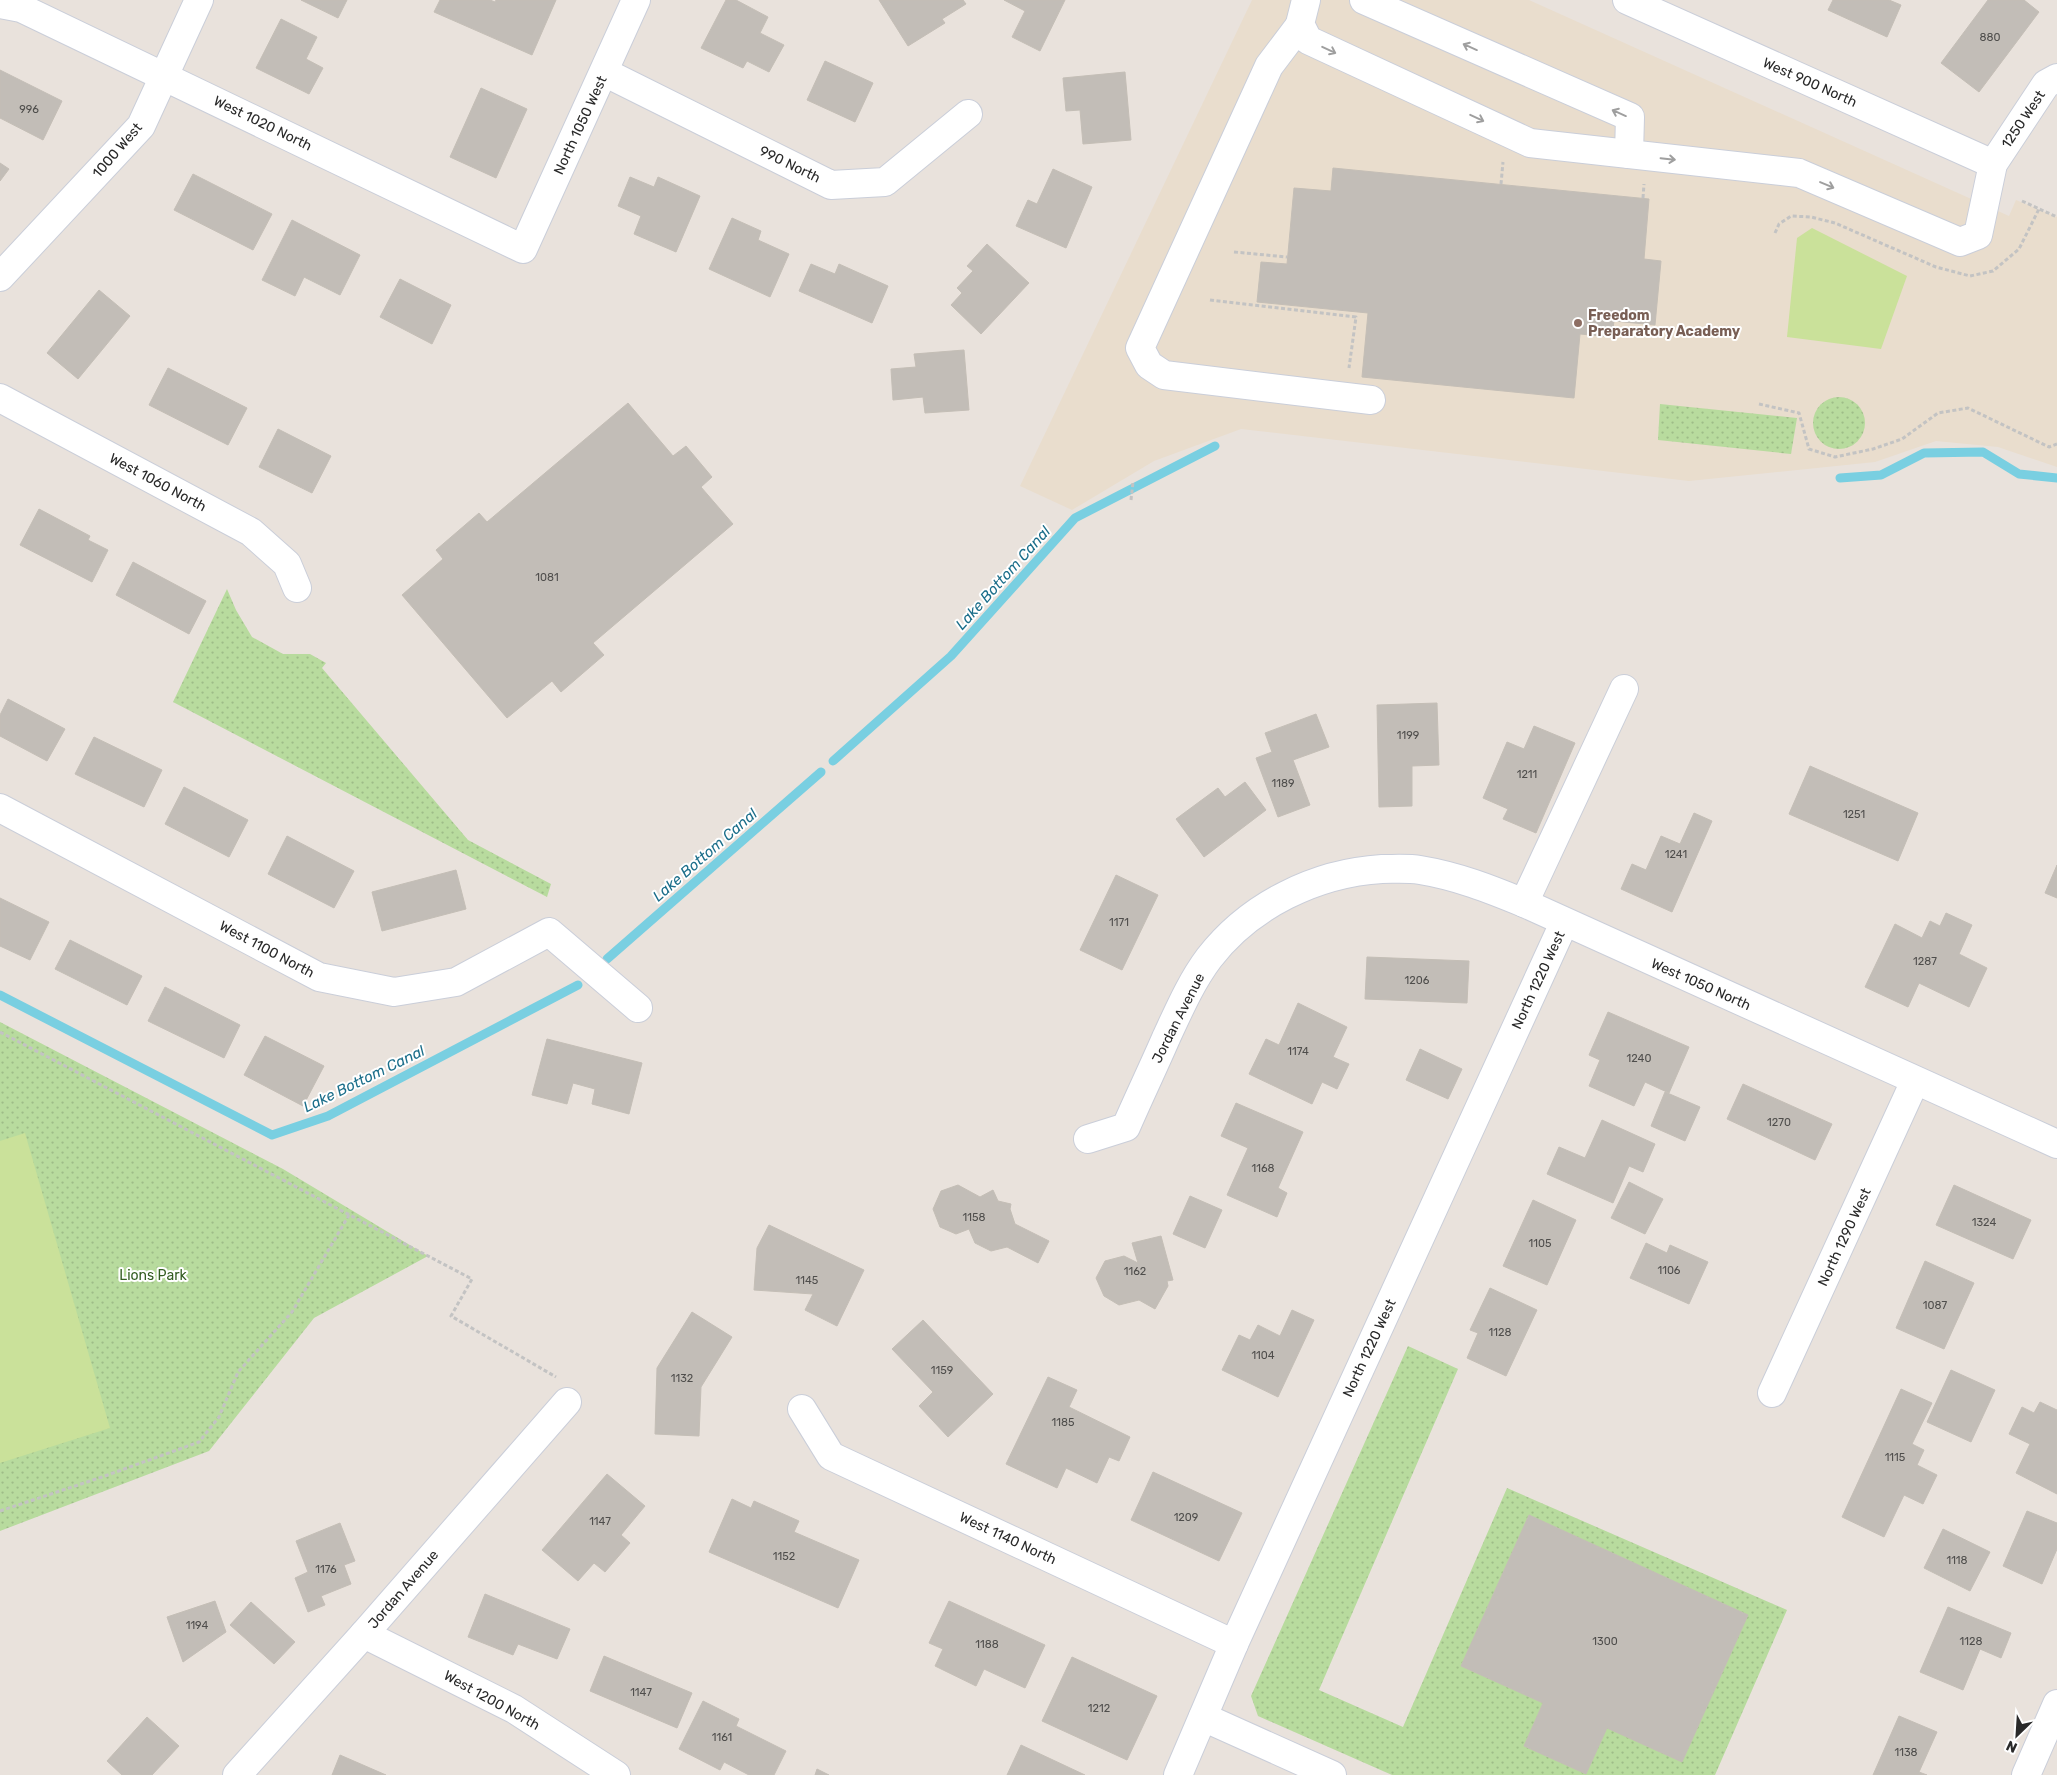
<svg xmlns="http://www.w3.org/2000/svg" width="2057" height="1775" viewBox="0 0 2057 1775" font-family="Rubik,sans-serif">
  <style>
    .education { fill: #e9ddcd }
    .grass { fill: url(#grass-dots) }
    .pitch { fill: #cae19a }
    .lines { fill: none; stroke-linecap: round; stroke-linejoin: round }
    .stream { stroke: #79cfe1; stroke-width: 9 }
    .building { fill: #c2bdb7; stroke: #c4beb6 }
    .minor-casing { stroke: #caced9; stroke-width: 30 }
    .path { stroke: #c3c3c3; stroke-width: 3; stroke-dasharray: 4 2.5; stroke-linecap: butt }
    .minor { stroke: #fff; stroke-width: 28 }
    .oneway { stroke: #9f9f9f }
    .education-dot { fill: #8d6e63; stroke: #fff; stroke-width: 2 }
    .labels { text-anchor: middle; stroke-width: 4; stroke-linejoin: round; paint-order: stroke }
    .number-label { font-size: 11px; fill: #4f4e4c }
    .street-label { font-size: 14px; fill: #292929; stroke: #fff }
    .education-label { font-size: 14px; font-weight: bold; fill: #785e54; stroke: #fff; text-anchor: start }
    .park-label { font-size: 14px; fill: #335d21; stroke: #fff }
    .water-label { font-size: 15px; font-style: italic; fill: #1b6e8a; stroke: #fff }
  </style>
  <defs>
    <pattern id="grass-dots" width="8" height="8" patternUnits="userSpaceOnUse" patternTransform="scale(1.25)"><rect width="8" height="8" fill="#b8db9e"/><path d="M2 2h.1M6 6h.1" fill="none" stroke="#9ebc88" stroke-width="1.8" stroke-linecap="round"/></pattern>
  </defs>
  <rect width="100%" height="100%" fill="#e9e2dc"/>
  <polygon class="education" points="1252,0 1529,0 2009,216 2016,200 2057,217 2057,467 1998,447 1936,441 1875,462 1689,481 1241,429 1154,461 1072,510 1020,486"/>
  <g class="grass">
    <circle cx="1839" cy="423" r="26"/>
    <polygon points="1660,404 1797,418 1791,454 1658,440"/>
    <polygon points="227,589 236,610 252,637 283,654 310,654 326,663 322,668 468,840 551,884 547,897 173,702"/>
    <polygon points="0,1022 283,1169 428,1256 314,1318 209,1451 0,1531"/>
    <polygon points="1408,1346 1458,1369 1319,1690 1403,1727 1507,1488 1787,1610 1715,1775 1392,1775 1258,1716 1251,1696"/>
  </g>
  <g class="pitch">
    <polygon points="1812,228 1907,276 1881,349 1787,337 1797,238"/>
    <polygon points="25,1133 110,1428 0,1463 0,1141"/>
  </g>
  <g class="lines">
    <g class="stream">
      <polyline points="1840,478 1881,475 1924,453 1983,452 2019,474 2057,478"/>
      <polyline points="833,761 951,656 1075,518 1215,446"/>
      <polyline points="607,959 821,772"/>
      <polyline points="0,995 272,1135 328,1116 578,985"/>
    </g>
  </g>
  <g class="building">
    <polygon points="301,0 347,0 338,18"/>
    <polygon points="440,0 490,0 495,2 496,0 556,0 532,55 434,12"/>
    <polygon points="726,0 736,0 768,17 760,33 784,45 769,72 747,61 743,68 701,48"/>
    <polygon points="879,0 963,0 966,4 942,19 945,23 908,46"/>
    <polygon points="1004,0 1065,0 1040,51 1012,37 1025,11"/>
    <polygon points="1833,0 1889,0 1901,5 1887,37 1828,10"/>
    <polygon points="1988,0 2024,0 2039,12 1979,92 1941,63"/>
    <polygon points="281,19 317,37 306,59 323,68 309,94 256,68"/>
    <polygon points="825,61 873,83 855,122 807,100"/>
    <polygon points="0,70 62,101 43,140 0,118"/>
    <polygon points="1125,72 1131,140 1083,144 1080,110 1066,111 1063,78"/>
    <polygon points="481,88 527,109 496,178 450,157"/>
    <polygon points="0,163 9,169 0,181"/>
    <polygon points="1333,168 1649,199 1644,259 1661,261 1655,325 1614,321 1612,337 1580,334 1574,398 1362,377 1368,313 1257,302 1261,262 1287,264 1294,188 1331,191"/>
    <polygon points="1053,169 1092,187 1066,248 1016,226 1028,200 1037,204"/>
    <polygon points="193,174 272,214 253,250 174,210"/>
    <polygon points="630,177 654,187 658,177 700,196 676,252 634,234 641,216 618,206"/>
    <polygon points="732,218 761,231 758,240 789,254 770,297 709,269"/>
    <polygon points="292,220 360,255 340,295 304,277 295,296 262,280"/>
    <polygon points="987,244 1029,283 981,334 951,305 962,293 957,288 973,271 967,266"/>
    <polygon points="811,264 835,274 839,264 888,286 872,323 799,291"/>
    <polygon points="400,279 451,305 432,344 380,317"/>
    <polygon points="99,290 130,316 78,379 47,353"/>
    <polygon points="964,350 969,410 925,413 923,397 893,400 891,369 916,367 914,354"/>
    <polygon points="168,368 247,408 228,445 149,405"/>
    <polygon points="628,403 673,456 686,446 712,477 701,487 733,524 593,643 604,655 561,692 552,681 507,718 402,595 443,559 436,550 479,513 487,522"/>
    <polygon points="278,429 331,456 312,493 259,467"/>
    <polygon points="39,509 90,536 88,540 108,550 92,582 20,545"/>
    <polygon points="133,562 206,601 189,634 116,595"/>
    <polygon points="8,699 65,729 47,761 0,736 0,715"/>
    <polygon points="1437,703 1439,765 1412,766 1412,806 1379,807 1377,705"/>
    <polygon points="1316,714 1329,747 1293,760 1310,805 1278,817 1256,758 1272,752 1265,733"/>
    <polygon points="1534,726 1575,743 1536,833 1503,819 1508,809 1483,798 1507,742 1524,749"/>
    <polygon points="94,737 162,770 144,807 75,774"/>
    <polygon points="1810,766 1918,813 1898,861 1789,814"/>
    <polygon points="1245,782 1266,810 1204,857 1176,819 1218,788 1225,797"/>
    <polygon points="184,787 248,820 229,857 165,824"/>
    <polygon points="1694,813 1712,821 1672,912 1621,889 1632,864 1646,870 1661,836 1680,844"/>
    <polygon points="287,836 354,871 334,908 268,874"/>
    <polygon points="2057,865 2057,898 2045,893"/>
    <polygon points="456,870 466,909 382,931 372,892"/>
    <polygon points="1116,875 1158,895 1122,970 1080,950"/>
    <polygon points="0,898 49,922 30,960 0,946"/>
    <polygon points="1946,913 1972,925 1959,954 1987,968 1969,1007 1919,983 1908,1007 1865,987 1895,924 1922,938 1930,921 1940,926"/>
    <polygon points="70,940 142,976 127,1005 55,969"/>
    <polygon points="1367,957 1469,961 1467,1003 1365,999"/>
    <polygon points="165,987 240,1025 224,1058 148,1021"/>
    <polygon points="1298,1003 1347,1027 1333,1057 1349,1064 1337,1089 1322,1082 1312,1104 1249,1074 1266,1039 1279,1045"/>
    <polygon points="1608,1012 1689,1047 1669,1093 1645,1082 1634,1106 1589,1086 1600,1060 1589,1055"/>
    <polygon points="265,1036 324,1066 303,1106 244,1075"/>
    <polygon points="547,1039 642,1063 629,1114 592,1104 595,1089 573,1083 567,1104 532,1095"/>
    <polygon points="1420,1049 1462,1069 1448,1099 1406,1080"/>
    <polygon points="1743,1084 1832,1124 1815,1160 1727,1119"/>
    <polygon points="1665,1092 1700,1107 1685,1141 1651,1126"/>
    <polygon points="1236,1103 1303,1132 1278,1188 1287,1193 1277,1217 1227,1195 1248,1148 1221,1136"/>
    <polygon points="1602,1120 1655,1144 1643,1172 1629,1166 1613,1203 1547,1174 1559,1147 1585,1158"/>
    <polygon points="1629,1182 1663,1199 1645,1234 1611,1218"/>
    <polygon points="958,1185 980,1197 993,1190 998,1201 1011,1204 1010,1209 1015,1224 1049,1241 1038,1263 1007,1247 991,1251 975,1243 969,1229 956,1234 940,1227 933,1209 941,1191"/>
    <polygon points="1954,1185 2031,1220 2013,1259 1936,1225"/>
    <polygon points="1190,1196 1222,1210 1205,1248 1173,1234"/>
    <polygon points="1533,1200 1576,1220 1547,1285 1503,1266"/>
    <polygon points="769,1225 864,1270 837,1326 805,1310 813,1294 754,1290 757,1248"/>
    <polygon points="1161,1236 1173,1280 1167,1281 1168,1286 1155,1309 1139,1300 1119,1305 1104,1296 1096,1278 1105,1261 1124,1256 1138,1263 1132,1243"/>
    <polygon points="1646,1243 1667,1253 1670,1245 1708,1262 1689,1304 1630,1278"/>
    <polygon points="1925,1261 1974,1283 1944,1349 1896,1328"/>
    <polygon points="1490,1288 1537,1310 1506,1376 1467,1358 1478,1333 1470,1330"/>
    <polygon points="1292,1310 1314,1320 1278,1397 1222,1370 1239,1335 1250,1340 1258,1325 1280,1336"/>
    <polygon points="692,1312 732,1337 701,1387 699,1436 655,1434 657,1368"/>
    <polygon points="923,1320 993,1394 948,1437 919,1406 933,1392 892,1349"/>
    <polygon points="1951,1370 1995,1390 1971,1442 1927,1422"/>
    <polygon points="1048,1377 1077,1390 1069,1407 1130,1437 1119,1461 1109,1457 1097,1483 1066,1468 1057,1488 1006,1464"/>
    <polygon points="1901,1389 1932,1403 1912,1444 1924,1450 1917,1465 1937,1475 1923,1504 1904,1495 1884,1537 1842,1517"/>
    <polygon points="2040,1402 2057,1410 2057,1494 2016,1473 2030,1444 2009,1434 2022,1407 2034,1413"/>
    <polygon points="1153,1472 1242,1513 1219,1561 1131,1520"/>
    <polygon points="607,1474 645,1506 621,1535 630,1543 605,1572 594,1563 578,1581 542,1550"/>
    <polygon points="732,1499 751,1508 754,1501 799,1521 794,1532 859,1560 838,1608 709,1552"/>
    <polygon points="2027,1511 2057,1523 2057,1549 2042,1584 2003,1566"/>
    <polygon points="1529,1515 1748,1615 1682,1762 1607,1728 1586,1774 1524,1746 1543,1703 1461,1666"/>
    <polygon points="340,1523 355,1561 344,1565 351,1584 321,1596 325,1605 308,1612 295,1578 308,1572 296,1541"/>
    <polygon points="1943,1529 1990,1552 1970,1591 1924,1568"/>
    <polygon points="485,1594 570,1629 557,1659 518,1644 513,1655 468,1637"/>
    <polygon points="215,1601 226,1632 183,1662 167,1617"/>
    <polygon points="949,1601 1045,1645 1025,1688 984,1669 976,1686 935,1666 943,1649 929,1643"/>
    <polygon points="251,1602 295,1642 274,1664 230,1625"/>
    <polygon points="1948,1607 2011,1633 2001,1658 1980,1649 1963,1690 1920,1672"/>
    <polygon points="604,1656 692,1693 677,1728 590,1691"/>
    <polygon points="1072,1657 1157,1696 1127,1760 1042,1721"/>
    <polygon points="703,1701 739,1719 736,1726 786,1751 774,1775 749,1775 724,1762 720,1770 679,1749"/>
    <polygon points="1899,1716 1937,1732 1919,1772 1927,1775 1873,1775"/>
    <polygon points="147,1717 179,1746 152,1775 122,1775 107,1761"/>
    <polygon points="1021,1745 1085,1775 1007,1775"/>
    <polygon points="340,1755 386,1775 332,1775"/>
    <polygon points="817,1769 829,1775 815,1775"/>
  </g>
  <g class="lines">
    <defs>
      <g id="minor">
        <polyline points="1306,0 1300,24 1308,40 1530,143 1799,173 1960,242 1978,235 1993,164 2046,84 2057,78"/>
        <polyline points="1364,0 1630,117 1629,154"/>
        <polyline points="1627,0 1993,164"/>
        <polyline points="0,4 21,8 523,249 636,0"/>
        <polyline points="1300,25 1269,66 1140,348 1149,365 1164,375 1371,400"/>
        <polyline points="604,72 831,185 885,182 968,114"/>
        <polyline points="0,277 141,126 199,0"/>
        <polyline points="0,398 251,532 287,564 297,588"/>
        <polyline points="0,808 319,977 394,992 456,982 549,932 638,1008"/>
        <polyline points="1524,903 1624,689"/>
        <path d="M1088,1139L1126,1127C1139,1097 1153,1068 1166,1038C1179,1010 1191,982 1209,958C1250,905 1316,873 1382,869C1395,869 1408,868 1420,870C1457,876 1490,889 1524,903L2057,1144"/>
        <polyline points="1772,1393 1915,1081"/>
        <polyline points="802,1409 831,1456 1234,1644"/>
        <polyline points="364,1634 514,1709 616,1775"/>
        <polyline points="1203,1717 1332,1775"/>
        <polyline points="237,1775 364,1634 567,1402"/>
        <polyline points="1178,1775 1234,1644 1564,923"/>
        <polyline points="2026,1775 2057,1704"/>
      </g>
    </defs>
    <use href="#minor" class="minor-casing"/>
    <g class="path">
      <polyline points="1501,184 1503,162"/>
      <polyline points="1643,198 1644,184"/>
      <polyline points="2022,201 2057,217"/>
      <polyline points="1775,233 1779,224 1791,216 1811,217 1835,223 1936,267 1970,276 1993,271 2019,249 2039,209"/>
      <polyline points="1234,252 1287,257"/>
      <polyline points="1210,300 1356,317 1349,368"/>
      <polyline points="1759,404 1799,413 1809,449 1835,457 1873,449 1902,439 1938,413 1968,408 2049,447 2057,444"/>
      <polyline points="1131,500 1133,482"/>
      <polyline points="0,1032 472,1279 451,1316 556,1377"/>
      <polyline points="0,1511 102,1477 199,1442 219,1417 238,1372 292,1312 349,1215"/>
    </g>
    <use href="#minor" class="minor"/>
  </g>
  <defs><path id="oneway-shaft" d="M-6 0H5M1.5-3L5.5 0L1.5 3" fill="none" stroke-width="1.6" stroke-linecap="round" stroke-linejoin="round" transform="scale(1.25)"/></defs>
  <g class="oneway">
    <use href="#oneway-shaft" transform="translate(1470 47) rotate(-156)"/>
    <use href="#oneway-shaft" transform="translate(1329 50) rotate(25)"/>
    <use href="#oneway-shaft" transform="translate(1619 113) rotate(-156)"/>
    <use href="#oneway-shaft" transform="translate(1477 118) rotate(25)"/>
    <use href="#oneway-shaft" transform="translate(1668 159) rotate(6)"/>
    <use href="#oneway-shaft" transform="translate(1827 185) rotate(23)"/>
  </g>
  <circle class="education-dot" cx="1578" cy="323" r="5"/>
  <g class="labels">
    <g class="number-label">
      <text x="1990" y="41">880</text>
      <text x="29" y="113">996</text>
      <text x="547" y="581">1081</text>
      <text x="1408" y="739">1199</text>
      <text x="1527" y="778">1211</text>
      <text x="1283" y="787">1189</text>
      <text x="1854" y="818">1251</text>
      <text x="1676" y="858">1241</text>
      <text x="1119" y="926">1171</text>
      <text x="1925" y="965">1287</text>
      <text x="1417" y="984">1206</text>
      <text x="1298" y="1055">1174</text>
      <text x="1639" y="1062">1240</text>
      <text x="1779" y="1126">1270</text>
      <text x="1263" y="1172">1168</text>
      <text x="974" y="1221">1158</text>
      <text x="1984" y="1226">1324</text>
      <text x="1540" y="1247">1105</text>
      <text x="1669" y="1274">1106</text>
      <text x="1135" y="1275">1162</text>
      <text x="807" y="1284">1145</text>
      <text x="1935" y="1309">1087</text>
      <text x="1500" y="1336">1128</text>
      <text x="1263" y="1359">1104</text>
      <text x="942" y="1374">1159</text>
      <text x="682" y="1382">1132</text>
      <text x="1063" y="1426">1185</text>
      <text x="1895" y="1461">1115</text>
      <text x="1186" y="1521">1209</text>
      <text x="600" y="1525">1147</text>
      <text x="784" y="1560">1152</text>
      <text x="1957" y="1564">1118</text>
      <text x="326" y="1573">1176</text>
      <text x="197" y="1629">1194</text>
      <text x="1605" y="1645">1300</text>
      <text x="1971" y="1645">1128</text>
      <text x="987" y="1648">1188</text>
      <text x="641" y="1696">1147</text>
      <text x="1099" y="1712">1212</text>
      <text x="722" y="1741">1161</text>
      <text x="1906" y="1756">1138</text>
    </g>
    <g class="street-label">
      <text transform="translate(1810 82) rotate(24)" y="5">West 900 North</text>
      <text transform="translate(2023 119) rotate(-56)" y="5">1250 West</text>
      <text transform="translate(263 123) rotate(26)" y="5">West 1020 North</text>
      <text transform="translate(580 125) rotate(-65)" y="5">North 1050 West</text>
      <text transform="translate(117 150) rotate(-49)" y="5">1000 West</text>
      <text transform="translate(790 164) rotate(26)" y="5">990 North</text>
      <text transform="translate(158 482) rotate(28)" y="5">West 1060 North</text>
      <text transform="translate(267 949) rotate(28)" y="5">West 1100 North</text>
      <text transform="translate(1538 980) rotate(-65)" y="5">North 1220 West</text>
      <text transform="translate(1701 984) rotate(24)" y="5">West 1050 North</text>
      <text transform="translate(1178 1018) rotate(-63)" y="5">Jordan Avenue</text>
      <text transform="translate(1844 1237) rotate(-65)" y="5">North 1290 West</text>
      <text transform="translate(1369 1348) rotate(-65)" y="5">North 1220 West</text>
      <text transform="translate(1008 1538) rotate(25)" y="5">West 1140 North</text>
      <text transform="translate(403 1589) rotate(-49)" y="5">Jordan Avenue</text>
      <text transform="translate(492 1700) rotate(29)" y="5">West 1200 North</text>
    </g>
    <g class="education-label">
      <text x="1588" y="320">Freedom<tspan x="1588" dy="16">Preparatory Academy</tspan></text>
    </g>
    <g class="park-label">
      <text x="153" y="1280">Lions Park</text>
    </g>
    <g class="water-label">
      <text transform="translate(1003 578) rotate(-48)" y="5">Lake Bottom Canal</text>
      <text transform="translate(705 855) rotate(-41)" y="5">Lake Bottom Canal</text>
      <text transform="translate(364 1079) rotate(-26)" y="5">Lake Bottom Canal</text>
    </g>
  </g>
  <g transform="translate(2017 1735) rotate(205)" stroke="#ffffff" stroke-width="4" paint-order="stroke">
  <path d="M0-4L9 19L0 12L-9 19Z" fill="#292929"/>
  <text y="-8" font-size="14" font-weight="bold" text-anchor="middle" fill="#292929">N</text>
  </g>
</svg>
